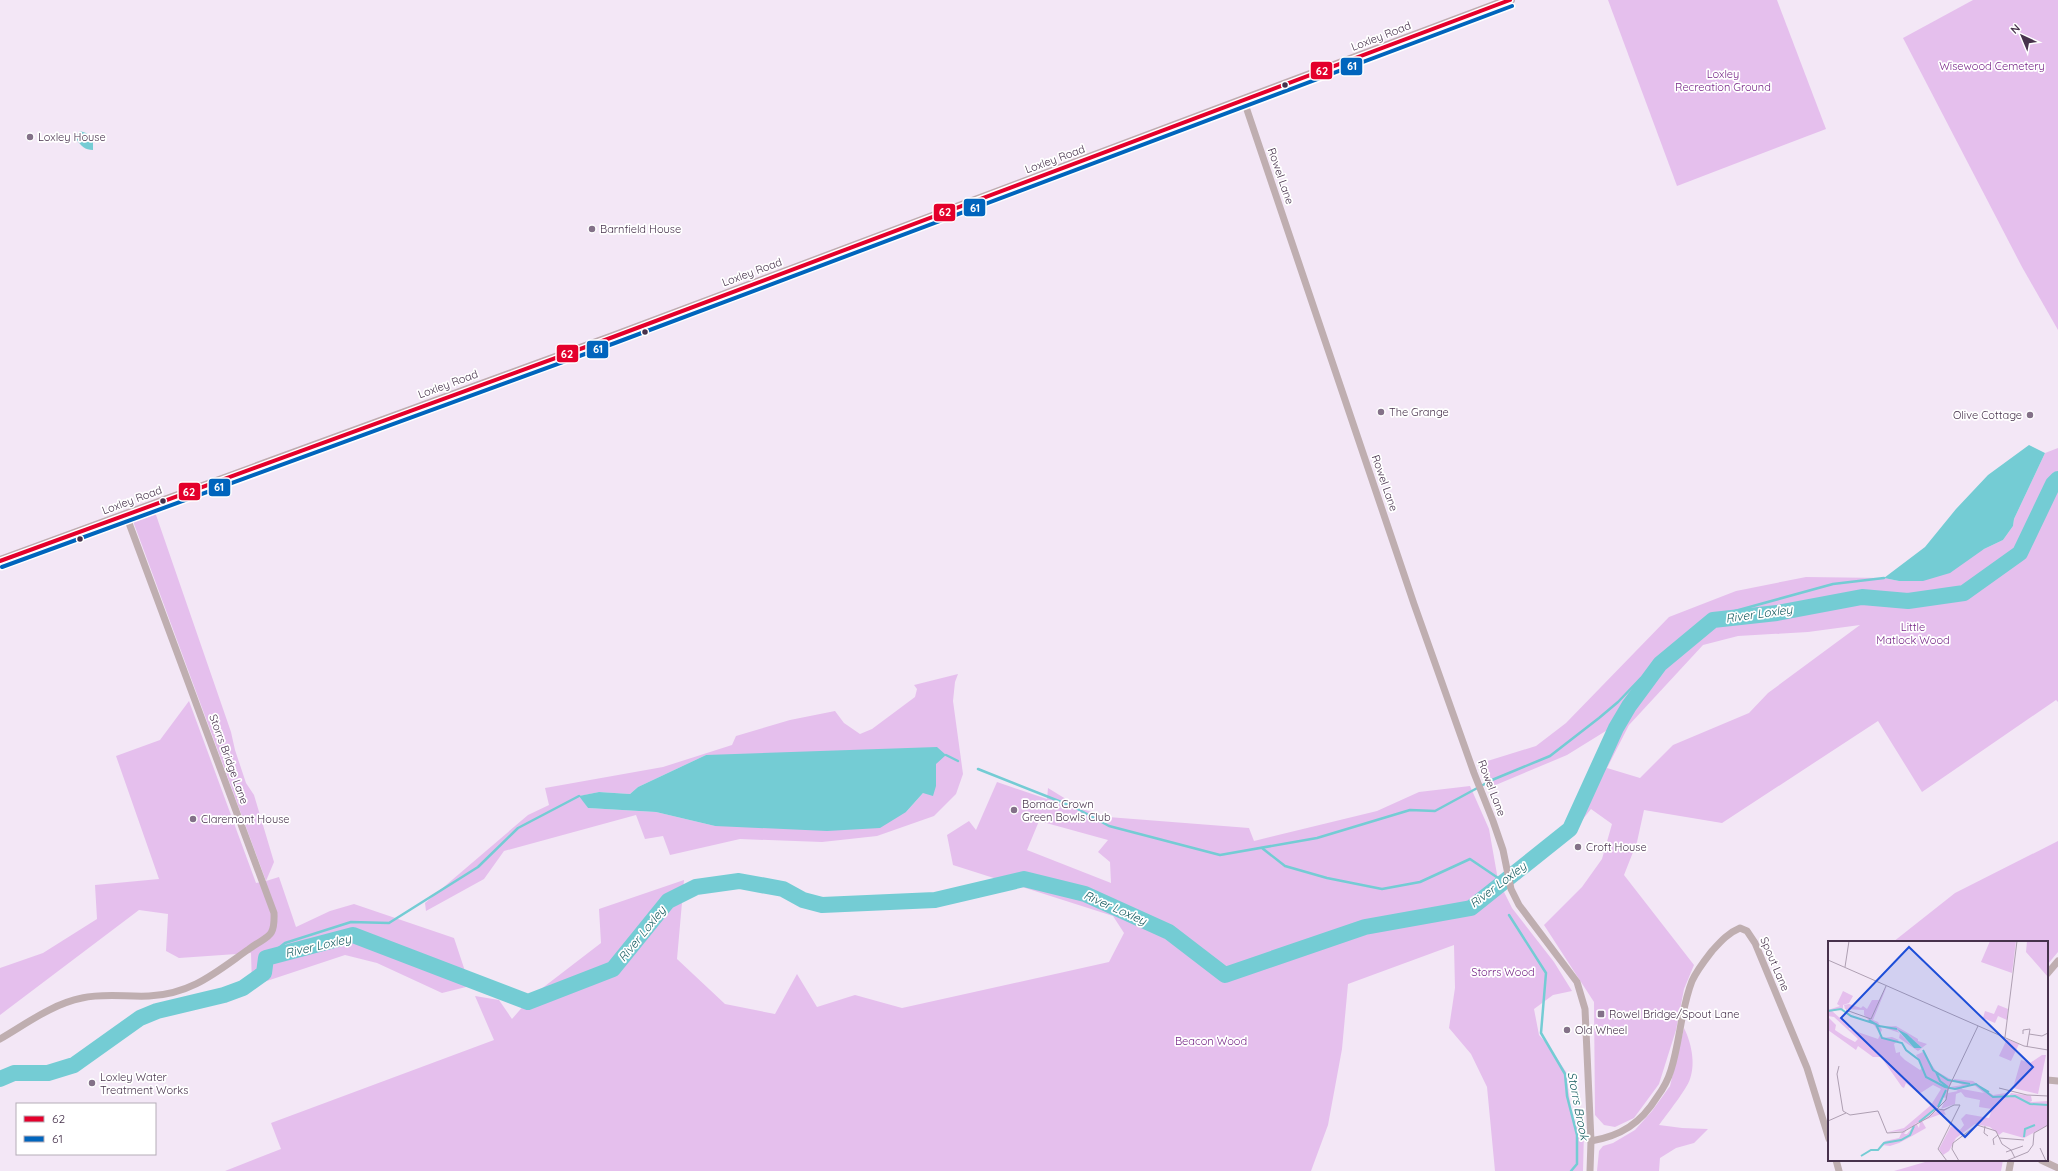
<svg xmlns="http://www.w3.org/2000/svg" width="2058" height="1171" viewBox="0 0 2058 1171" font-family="Quicksand,sans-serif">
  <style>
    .green { fill: #e5bfed; fill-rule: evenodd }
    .water { fill: #74ccd4 }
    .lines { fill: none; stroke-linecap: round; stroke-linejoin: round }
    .stream { stroke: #74ccd4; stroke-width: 2.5 }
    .river { stroke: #74ccd4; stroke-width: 16 }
    .minor { stroke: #bfaeb0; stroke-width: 7 }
    .secondary { stroke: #bfacb0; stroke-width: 10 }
    .bus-1-casing { stroke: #fff; stroke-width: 7 }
    .bus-2-casing { stroke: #fff; stroke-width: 7 }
    .bus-1 { stroke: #e4002b; stroke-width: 4 }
    .bus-2 { stroke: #0065bd; stroke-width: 4 }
    .bus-dot { fill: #47324c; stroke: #fff; stroke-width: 1.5 }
    .poi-dot { fill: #837188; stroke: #fff; stroke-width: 1.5 }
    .labels { text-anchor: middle; stroke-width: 3.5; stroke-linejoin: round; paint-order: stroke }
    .street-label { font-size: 11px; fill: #47324c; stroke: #fff }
    .park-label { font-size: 11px; fill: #752386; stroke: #fff }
    .poi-label { font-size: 11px; fill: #47324c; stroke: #fff; text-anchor: start }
    .water-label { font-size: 12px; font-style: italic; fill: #175d61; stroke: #fff }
    .inset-river { fill: none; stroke: #74ccd4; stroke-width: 2 }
    .inset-road { fill: none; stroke: #ae9fb2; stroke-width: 1 }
    .view { fill: #1d4ed8; fill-opacity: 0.15; stroke: #1d4ed8; stroke-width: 2 }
    .inset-edge { fill: none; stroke: #47324c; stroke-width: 2 }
    .line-badge { stroke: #fff; stroke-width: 1.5 }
    .badge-label { font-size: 11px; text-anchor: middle; font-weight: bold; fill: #fff }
  </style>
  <rect width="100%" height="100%" fill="#f3e7f6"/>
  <g class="green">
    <polygon points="1608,0 1777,0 1826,129 1677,186"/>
    <polygon points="1973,0 2058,0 2058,330 2022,267 1903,38"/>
    <path d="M2058,448V702L2056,700L1922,792L1878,721L1722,823L1644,810L1637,842L1624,875L1694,965L1684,989L1676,1030L1659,1084L1634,1118L1615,1127L1604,1125L1595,1115L1594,1002L1544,925L1582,887L1602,859L1612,824L1591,809L1579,824L1519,880L1513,865L1567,823L1609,729L1567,755L1491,787L1481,763L1536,746L1566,723L1669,617L1736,591L1806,577L1884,578L1899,581L1984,549L2003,540L2013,526L2014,519L2045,453ZM1860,625L1768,693L1749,713L1673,745L1640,778L1607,768L1629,725L1703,645L1738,636L1808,632Z"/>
    <polygon points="155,512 231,732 235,750 246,783 254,795 274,862 266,881 279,877 296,927 330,911 354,904 454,938 470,986 442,993 377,963 345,955 252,986 251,953 179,958 166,951 168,914 139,910 0,1015 0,968 43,953 97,919 95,885 159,879 116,756 160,740 189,701 256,883 266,881 133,521"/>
    <path d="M958,674L955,682L953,701L963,774L956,794L934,816L877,836L822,842L740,839L670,855L663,836L645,839L636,815L504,851L484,879L426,911L425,903L528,815L549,805L545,788L663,767L732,745L736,736L790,720L835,711L844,723L860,734L872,729L915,697L917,689L914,685ZM706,755L935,764L936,786L923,793L906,812L715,826L656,812L588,808L580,796L599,792L630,794L638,787Z"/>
    <path d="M997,782L1047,799L1048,788L1082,809L1108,817L1249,828L1254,841L1377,811L1419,792L1470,786L1489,829L1498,880L1512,908L1554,962L1572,991L1553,995L1534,1009L1539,1035L1549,1046L1566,1072L1572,1118L1584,1131L1583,1171H1495L1487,1087L1471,1054L1449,1028L1455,988L1454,945L1348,984L1342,1049L1328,1125L1311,1171H225L281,1149L271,1123L494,1040L475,996L499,1000L512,1019L532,996L601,943L599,909L684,880L677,959L725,1004L775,1014L797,974L817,1007L855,995L902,1008L1109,962L1124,933L1113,916L953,865L947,835L969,821L976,830ZM1039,821L1108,840L1098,852L1110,862L1111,883L1027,850Z"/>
    <polygon points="2058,841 2058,952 2047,965 2047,942 1893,942 1955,893"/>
    <path d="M1684,1028C1691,1042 1696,1063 1690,1079C1687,1089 1666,1115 1659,1125L1682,1128L1708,1129L1694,1143L1676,1148L1660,1158L1659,1171H1597L1599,1151L1603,1146L1613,1143L1635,1130L1652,1111L1670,1086Z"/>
    <polygon points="1932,1160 2003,1160 2001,1171 1894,1171"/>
  </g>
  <g class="water">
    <path d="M80,131L86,133L93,140V150C85,150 81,146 77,140V135Z"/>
    <polygon points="2029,445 2045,453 2014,519 2013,526 2003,540 1984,549 1950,573 1923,581 1899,581 1884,578 1925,547 1956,509 1988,475"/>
    <polygon points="937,747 946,755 936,764 936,786 933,796 923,793 906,812 880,828 827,831 715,826 656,812 588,808 579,796 599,792 630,794 638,787 706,755"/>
  </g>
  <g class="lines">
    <g class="stream">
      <polyline points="1730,618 1735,611 1833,584 1884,578"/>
      <polyline points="946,755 958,761"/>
      <polyline points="978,769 1074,807 1109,826 1220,855 1317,838 1410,810 1435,811 1492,780 1550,756 1599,718 1618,702 1640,679 1660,664"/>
      <polyline points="1262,848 1285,866 1327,878 1382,889 1420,882 1470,859 1504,882"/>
      <polyline points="1509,915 1546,973 1541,1033 1565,1074 1567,1096 1577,1135 1577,1164 1571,1171"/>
      <polyline points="266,958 285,943 351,922 389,923 478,867 518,828 579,796"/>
    </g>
    <polyline class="river" points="0,1079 14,1073 48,1073 74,1065 140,1018 157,1011 224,995 243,988 264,973 266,958 353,935 528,1002 613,969 668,901 696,887 739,881 783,889 803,900 822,905 935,900 1024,879 1085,894 1169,932 1225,975 1365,927 1471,908 1570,829 1616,728 1629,706 1660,664 1713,620 1777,613 1862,597 1908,601 1964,593 2020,553 2053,484 2058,479"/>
    <g class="minor">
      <polyline points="1244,101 1414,604 1474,773 1493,821 1503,850 1511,889 1519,905 1577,982 1585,1009 1591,1141 1590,1171"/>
      <polyline points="2047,974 2058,961"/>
      <path d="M0,1039C26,1024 52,1004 82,998C104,993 126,997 149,996C192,994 216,972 249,949C268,935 275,939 274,913L126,515"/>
      <polyline points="2047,1080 2058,1081"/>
      <path d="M1591,1141C1621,1136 1641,1123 1657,1097C1663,1089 1668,1080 1671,1070C1680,1041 1681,1009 1692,981C1697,970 1705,960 1712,951C1721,941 1728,933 1740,928L1747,931L1755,943L1807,1068L1829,1139"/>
      <polyline points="1836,1160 1839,1171"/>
      <polyline points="2041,1160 2058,1168"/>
      <polyline points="2009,1171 2011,1160"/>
    </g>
    <polyline class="secondary" points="0,561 613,337 1510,0"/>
    <defs>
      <polyline id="bus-1" points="0,561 613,337 1510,0"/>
      <polyline id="bus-2" points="2,567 615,343 1512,6"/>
    </defs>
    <use href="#bus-1" class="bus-1-casing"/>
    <use href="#bus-2" class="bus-2-casing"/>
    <use href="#bus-1" class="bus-1"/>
    <use href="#bus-2" class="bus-2"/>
  </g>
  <g class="bus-dot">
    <circle cx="1285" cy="85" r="3.5"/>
    <circle cx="645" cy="332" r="3.5"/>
    <circle cx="163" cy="501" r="3.5"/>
    <circle cx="80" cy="539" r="3.5"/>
  </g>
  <g class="poi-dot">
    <circle cx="30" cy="137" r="4"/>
    <circle cx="592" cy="229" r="4"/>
    <circle cx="1381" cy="412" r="4"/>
    <circle cx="2030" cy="415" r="4"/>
    <circle cx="1014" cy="810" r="4"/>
    <circle cx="193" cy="819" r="4"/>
    <circle cx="1578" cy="847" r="4"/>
    <rect x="1597" y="1010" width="8" height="8" rx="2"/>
    <circle cx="1567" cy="1030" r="4"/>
    <circle cx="92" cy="1083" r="4"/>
  </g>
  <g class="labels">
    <g class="street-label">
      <text transform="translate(1381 36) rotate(-21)" y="4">Loxley Road</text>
      <text transform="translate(1055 159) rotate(-20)" y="4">Loxley Road</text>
      <text transform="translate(1281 176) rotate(71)" y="4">Rowel Lane</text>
      <text transform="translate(752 272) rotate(-20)" y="4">Loxley Road</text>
      <text transform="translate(448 384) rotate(-20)" y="4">Loxley Road</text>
      <text transform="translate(1385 483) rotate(71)" y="4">Rowel Lane</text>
      <text transform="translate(132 500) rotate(-20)" y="4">Loxley Road</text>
      <text transform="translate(229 759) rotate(70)" y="4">Storrs Bridge Lane</text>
      <text transform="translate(1492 788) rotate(69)" y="4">Rowel Lane</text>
      <text transform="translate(1775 964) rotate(67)" y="4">Spout Lane</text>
    </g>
    <g class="park-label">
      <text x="1992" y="70">Wisewood Cemetery</text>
      <text x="1723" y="78">Loxley<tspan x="1723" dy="13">Recreation Ground</tspan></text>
      <text x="1913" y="631">Little<tspan x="1913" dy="13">Matlock Wood</tspan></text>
      <text x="1503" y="976">Storrs Wood</text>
      <text x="1211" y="1045">Beacon Wood</text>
    </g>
    <g class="poi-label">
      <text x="38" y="141">Loxley House</text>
      <text x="600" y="233">Barnfield House</text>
      <text x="1389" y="416">The Grange</text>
      <text x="2022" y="419" text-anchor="end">Olive Cottage</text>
      <text x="1022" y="808">Bomac Crown<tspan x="1022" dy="13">Green Bowls Club</tspan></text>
      <text x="201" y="823">Claremont House</text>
      <text x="1586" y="851">Croft House</text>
      <text x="1609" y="1018">Rowel Bridge/Spout Lane</text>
      <text x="1575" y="1034">Old Wheel</text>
      <text x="100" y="1081">Loxley Water<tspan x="100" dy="13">Treatment Works</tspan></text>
    </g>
    <g class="water-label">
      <text transform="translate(1759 614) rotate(-8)" y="4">River Loxley</text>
      <text transform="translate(1498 885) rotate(-37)" y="4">River Loxley</text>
      <text transform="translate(1115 908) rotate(24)" y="4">River Loxley</text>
      <text transform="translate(642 934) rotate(-51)" y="4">River Loxley</text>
      <text transform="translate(318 946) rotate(-13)" y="4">River Loxley</text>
      <text transform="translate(1578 1106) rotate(79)" y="4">Storrs Brook</text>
    </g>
  </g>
  <g transform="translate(1828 941)">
    <rect width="220" height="220" fill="#f3e7f6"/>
    <path d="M162,0H188L184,32L153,21ZM199,0H220V36L198,11ZM59,45L45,79L50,81L54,89L52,93L46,84L39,80L40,78L36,74V69L17,68L16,64L21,63L33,67L35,65L39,68L44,59H51ZM15,50L25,55L21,62L15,64V68L4,70L22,86L21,88L50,98L52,94L53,97L64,96L71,99L66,103L68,112L72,111V114L77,119L92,129L95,126L88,114L95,111L108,130L124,139L118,157L114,156L110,166L100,176L76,190L60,191L76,187L103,164L113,148L105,144L91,153L78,142L76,147L74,146L53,116H45L30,105L28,109L0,89V76L8,84L7,89L16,95L27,101L30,98L6,76L0,75V69L12,65L9,63ZM170,64L180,68L179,79L170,75L167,82L155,77L157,70L166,73ZM68,85L90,98V100L99,103L90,110L71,97L72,92L54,86ZM69,89L79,93L94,107H86ZM179,98L191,103L183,120L171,115ZM214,114H218L210,153L185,147L193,119L202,122ZM126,138L145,140L165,154L178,152L181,155L183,152L203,155L204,160H214H202L204,161L220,160V184L196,197L175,191L171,194L162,186L147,183L128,197L121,210L115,214L111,208L123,185L132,189L136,184L133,178L138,173L161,177L164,168L151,166L152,159L137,156L133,151L128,153L127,163L113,168L120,152L130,150L122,146L135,144L125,140ZM146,144L156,152L134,148L133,146ZM122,167L116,170L118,174L113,173L94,180L98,187L84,195L71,202L62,205L54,204L50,207L57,200L71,197L74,191L78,190L76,193H79L88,182L91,187L92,181L110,169Z" fill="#e5bfed" fill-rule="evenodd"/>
    <path d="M69,88L79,93L94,107H86Z" fill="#74ccd4"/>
    <path class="inset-river" d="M0,70L13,68L23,75L48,83L54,97L74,102L78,109L91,119L98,136L117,146L127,148L148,143L165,156L187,155L202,163L220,164M41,79L51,85L69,88M95,109L105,129L120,139L142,143M108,131L112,140L120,146M149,144L161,151M110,166L118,149M91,181L107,168M196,196L197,188L207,184M33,215L43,209H50L56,202L73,199L82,194L86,185"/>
    <path class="inset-road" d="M0,19L196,105L220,109M17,26L21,0M18,69L43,78L58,45M195,93V89L202,88L199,106M201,93L214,95L220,92M177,96L189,0M11,125L9,133L15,170L22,174L50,170L59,192L75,191L101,176L118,159L120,148L150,85M171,147L199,154L220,155M110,168L116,169L126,164H132L110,208L119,220M0,180L18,172M157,185L156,192L160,195M171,197L196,199M166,204L165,198L170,194M212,207L218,220M178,211L195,205M131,220L124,208L125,202L149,184L168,190L174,203L183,209L187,217M178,220L200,211L205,204L206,192L220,184"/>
    <path class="view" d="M81,6L205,126L137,196L13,77Z"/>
    <rect width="220" height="220" class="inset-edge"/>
  </g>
  <g class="line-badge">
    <rect x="1340" y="57" width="23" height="19" rx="4" fill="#0065bd"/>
    <rect x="1310" y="61" width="23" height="19" rx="4" fill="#e4002b"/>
    <rect x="963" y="198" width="23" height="19" rx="4" fill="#0065bd"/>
    <rect x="933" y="203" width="23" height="19" rx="4" fill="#e4002b"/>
    <rect x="586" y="340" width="23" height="19" rx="4" fill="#0065bd"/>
    <rect x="556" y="344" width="23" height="19" rx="4" fill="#e4002b"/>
    <rect x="208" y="478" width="23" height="19" rx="4" fill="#0065bd"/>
    <rect x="178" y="482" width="23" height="19" rx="4" fill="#e4002b"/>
  </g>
  <g class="badge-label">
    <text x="1352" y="70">61</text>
    <text x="1322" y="75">62</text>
    <text x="975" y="212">61</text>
    <text x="945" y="216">62</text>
    <text x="598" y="353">61</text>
    <text x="567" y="358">62</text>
    <text x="219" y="491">61</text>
    <text x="189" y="496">62</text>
  </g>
  <rect x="16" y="1103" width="140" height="52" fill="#ffffff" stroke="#b5adb7"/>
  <rect x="24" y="1116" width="20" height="6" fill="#e4002b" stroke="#b5adb7"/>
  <text x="52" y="1123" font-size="12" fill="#47324c">62</text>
  <rect x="24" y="1136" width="20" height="6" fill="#0065bd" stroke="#b5adb7"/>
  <text x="52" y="1143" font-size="12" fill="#47324c">61</text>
  <g transform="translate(2022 36) rotate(316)" stroke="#ffffff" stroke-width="3" paint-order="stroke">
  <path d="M0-3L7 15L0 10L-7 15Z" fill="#47324c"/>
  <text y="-6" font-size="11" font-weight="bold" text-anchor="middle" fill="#47324c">N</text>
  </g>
</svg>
